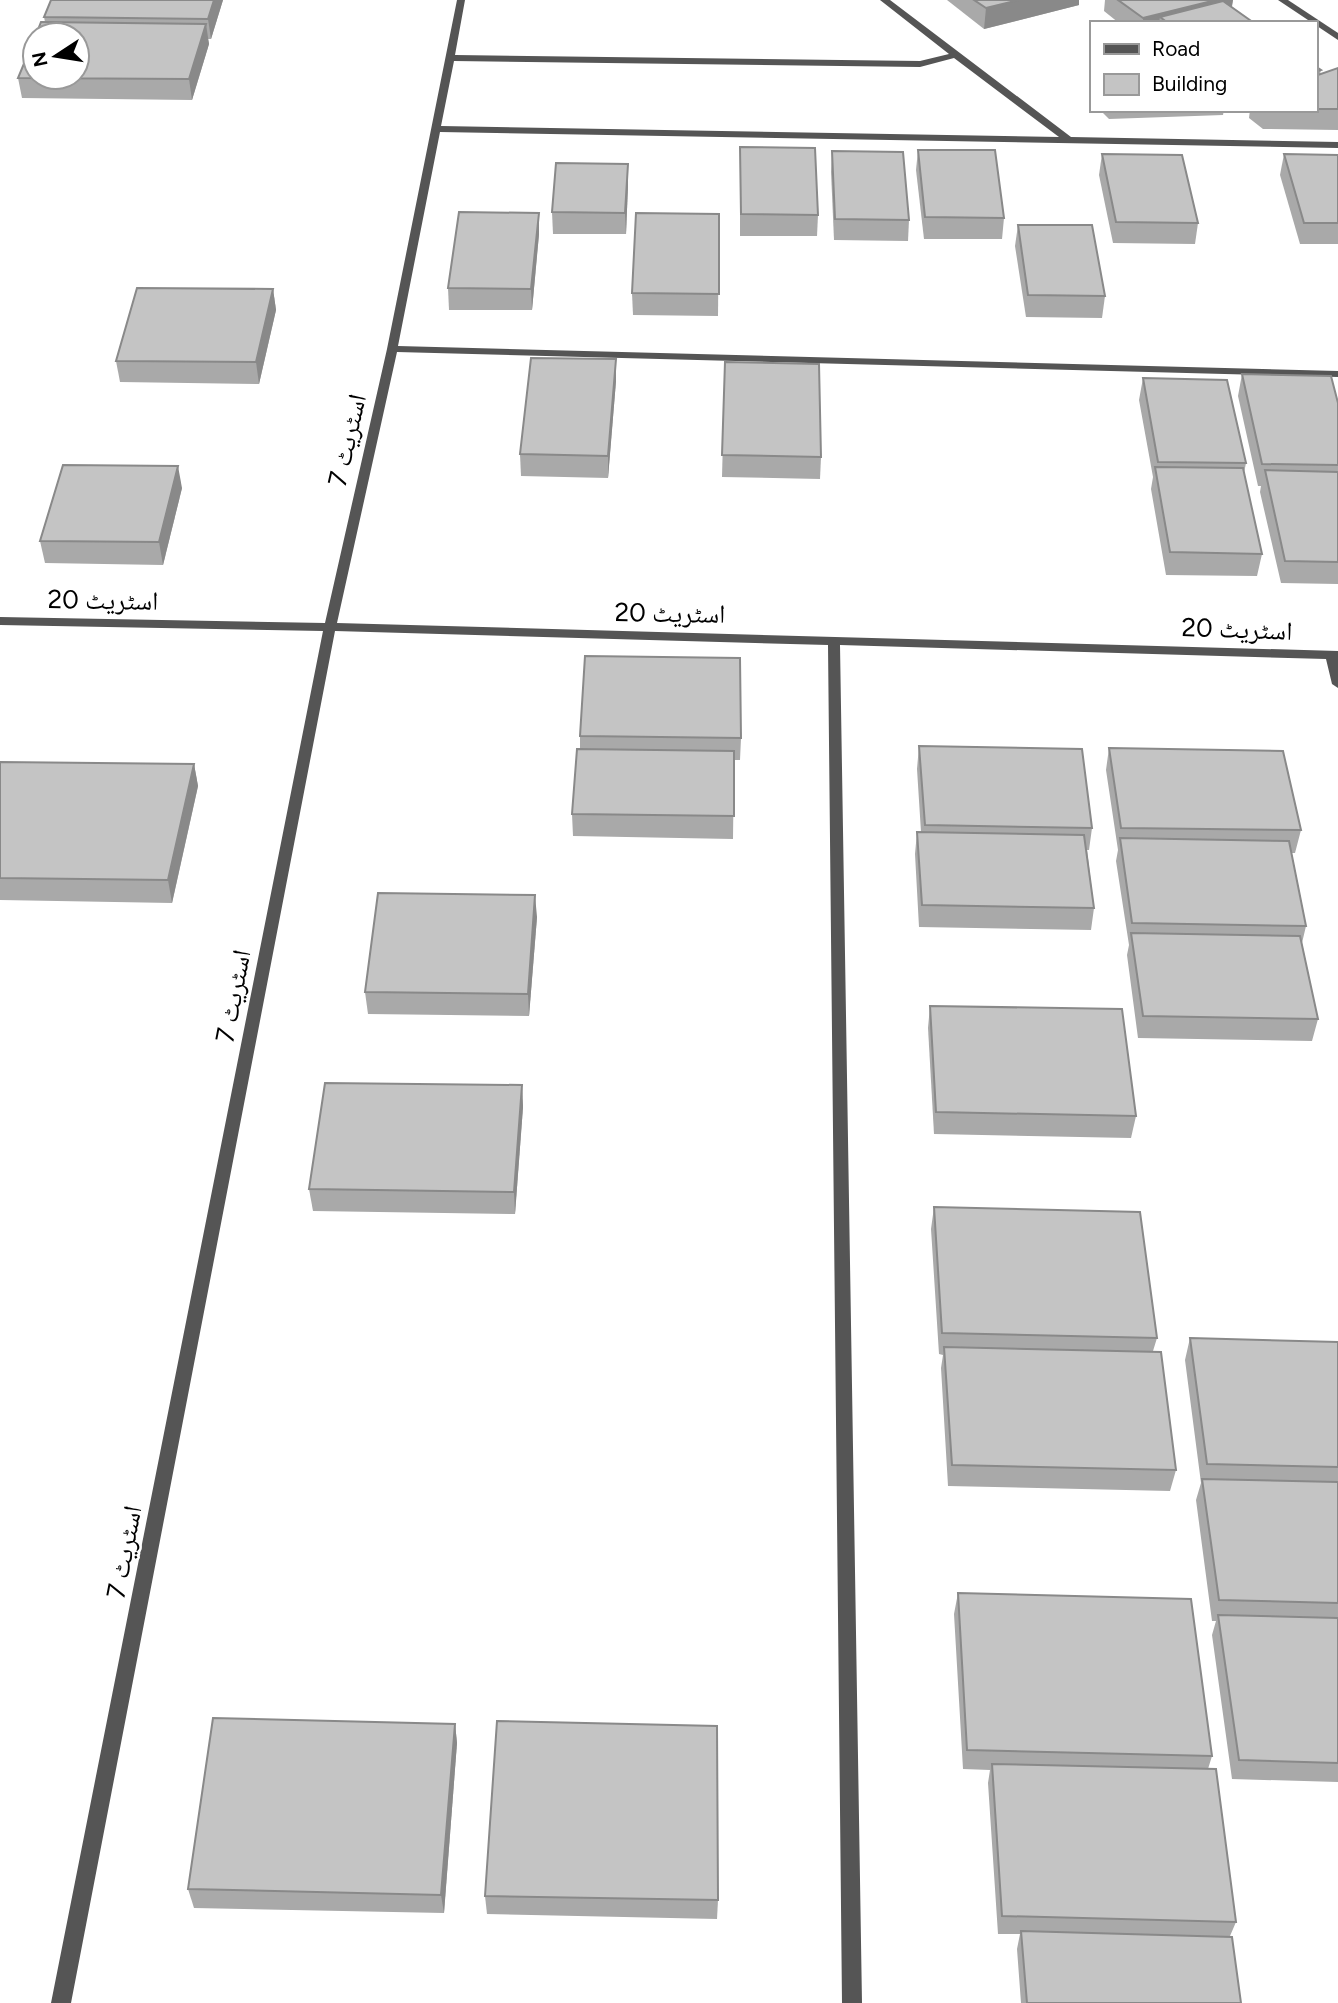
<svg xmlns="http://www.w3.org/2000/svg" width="1338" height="2003" viewBox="0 0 1338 2003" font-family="Figtree,'Noto Naskh Arabic',sans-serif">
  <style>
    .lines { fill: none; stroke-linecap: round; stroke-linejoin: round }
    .street { fill: #555; fill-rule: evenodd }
    .wall { fill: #a9a9a9 }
    .shaded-wall { fill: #898989 }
    .building { fill: #c4c4c4; stroke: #898989; stroke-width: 2 }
    .labels { text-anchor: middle; stroke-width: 5; stroke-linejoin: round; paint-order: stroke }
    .street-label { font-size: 26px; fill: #000; stroke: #fff }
  </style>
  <rect width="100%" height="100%" fill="#fff"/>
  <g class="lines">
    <g class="street">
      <path d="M457,0H465L455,55L920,61L949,54L880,0H890L1071,137L1338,142V148L440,132L398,346L1338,371V377L397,352L337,623L1338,651V688L1332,684L1326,659L840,645L862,2003H842L828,645L335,631L71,2003H51L323,631L0,625V617L325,623L387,349ZM954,58L1059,137L441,126L454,61L920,67Z"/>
      <polygon points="1278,0 1288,0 1338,33 1338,40"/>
    </g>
  </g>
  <g class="wall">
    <polygon points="51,0 223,0 211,39 208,39 209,44 192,100 22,98 18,78 45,22 44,17"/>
    <polygon points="947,0 1079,0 1079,5 984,29"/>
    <polygon points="1105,0 1233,0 1232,7 1254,23 1119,23 1104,11"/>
    <polygon points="1315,66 1321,70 1320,74 1338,68 1338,130 1263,129 1249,118 1250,110 1315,110"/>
    <polygon points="1100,110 1224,110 1223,115 1109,119"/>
    <polygon points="740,147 818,215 817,236 740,236"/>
    <polygon points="918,150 1004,218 1002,239 924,239 916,170"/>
    <polygon points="832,151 909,220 908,241 834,240 831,172"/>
    <polygon points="1102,154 1198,223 1195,244 1113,243 1099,175"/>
    <polygon points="1284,154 1338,155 1338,244 1300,244 1280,175"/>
    <polygon points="628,164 628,185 626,234 553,234 552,212"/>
    <polygon points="539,213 539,234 532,310 449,310 448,288"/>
    <polygon points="719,214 718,316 633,315 632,293"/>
    <polygon points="1018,225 1105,296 1102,318 1026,317 1015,246"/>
    <polygon points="273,289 276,310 259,384 120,382 116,361"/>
    <polygon points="616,359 616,381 608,478 521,476 520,454"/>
    <polygon points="725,362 821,457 820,479 722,477"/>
    <polygon points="1242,374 1338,403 1338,584 1281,583 1260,492 1261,486 1258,486 1238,396"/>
    <polygon points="1143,378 1246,463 1244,473 1262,554 1257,576 1166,575 1151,489 1153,477 1139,400"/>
    <polygon points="182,488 163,565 45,563 40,541"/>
    <polygon points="580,736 741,738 740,760 734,760 733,839 573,836 572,814 580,749"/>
    <polygon points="919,746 1092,828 1089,850 1087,850 1094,908 1091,930 919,927 915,854 917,832 921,832 917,769"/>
    <polygon points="1109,748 1301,830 1295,853 1291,853 1306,926 1302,943 1318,1019 1312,1041 1138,1038 1127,955 1129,945 1116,861 1118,850 1106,770"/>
    <polygon points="0,762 194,764 198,786 172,903 0,900"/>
    <polygon points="537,917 529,1016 368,1014 365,992"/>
    <polygon points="930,1006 1136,1116 1131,1138 934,1134 928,1028"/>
    <polygon points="522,1085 523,1107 515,1214 313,1211 309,1189"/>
    <polygon points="934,1207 1157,1338 1153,1351 1176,1470 1170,1491 948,1486 941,1368 943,1355 939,1354 931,1229"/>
    <polygon points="1190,1338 1338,1342 1338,1782 1232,1779 1212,1635 1216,1621 1212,1621 1196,1500 1201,1483 1185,1360"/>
    <polygon points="958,1593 1212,1756 1208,1769 1236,1922 1230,1936 1241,2003 1021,2003 1017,1949 1020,1934 998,1934 988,1783 990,1770 963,1769 954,1614"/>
    <polygon points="455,1724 457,1743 444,1913 194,1908 188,1889"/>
    <polygon points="485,1896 718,1900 717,1919 487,1914"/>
  </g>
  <g class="shaded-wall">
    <polygon points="214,0 223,0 211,39 208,19"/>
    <polygon points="1019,0 1079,0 1079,5 984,29 986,8"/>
    <polygon points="1216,0 1233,0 1230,15 1160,17 1159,23 1143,23 1143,18"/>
    <polygon points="206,24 209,44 192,100 189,79"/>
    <polygon points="628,164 628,185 626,234 625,213"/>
    <polygon points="539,213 539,234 532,310 531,289"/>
    <polygon points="273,289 276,310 259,384 256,362"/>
    <polygon points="616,359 616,381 608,478 608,456"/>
    <polygon points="178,466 182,488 163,565 159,542"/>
    <polygon points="194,764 198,786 172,903 168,880"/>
    <polygon points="535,895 537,917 529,1016 528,994"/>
    <polygon points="522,1085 523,1107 515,1214 514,1192"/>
    <polygon points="455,1724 457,1743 444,1913 441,1895"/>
  </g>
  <g class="building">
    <polygon points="51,0 214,0 208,19 44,17"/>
    <polygon points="974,0 1019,0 986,8"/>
    <polygon points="1118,0 1216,0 1143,18"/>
    <polygon points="1223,1 1254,23 1168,23 1160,17"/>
    <polygon points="41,22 206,24 189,79 18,78 35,37 35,77 77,77 77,35 36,35"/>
    <polygon points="1315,66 1321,70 1315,72"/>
    <polygon points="1338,68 1338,109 1315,109 1315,76"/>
    <polygon points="740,147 815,148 818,215 741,214"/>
    <polygon points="918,150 995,150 1004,218 925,217"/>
    <polygon points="832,151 903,152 909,220 835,219"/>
    <polygon points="1102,154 1182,155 1198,223 1116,222"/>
    <polygon points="1284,154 1338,155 1338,223 1304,223"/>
    <polygon points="556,163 628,164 625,213 552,212"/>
    <polygon points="459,212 539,213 531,289 448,288"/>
    <polygon points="636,213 719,214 719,294 632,293"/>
    <polygon points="1018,225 1092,225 1105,296 1028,295"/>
    <polygon points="137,288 273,289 256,362 116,361"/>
    <polygon points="531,358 616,359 608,456 520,454"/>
    <polygon points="725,362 819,364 821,457 722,455"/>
    <polygon points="1242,374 1331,376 1338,403 1338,465 1262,464"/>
    <polygon points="1143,378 1227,380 1246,463 1158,462"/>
    <polygon points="63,465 178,466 159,542 40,541"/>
    <polygon points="1155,467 1243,468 1262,554 1170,552"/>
    <polygon points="1265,470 1338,472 1338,562 1285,561"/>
    <polygon points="585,656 740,658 741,738 580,736"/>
    <polygon points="919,746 1082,749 1092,828 925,825"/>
    <polygon points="1109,748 1283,751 1301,830 1121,828"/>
    <polygon points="577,749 734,751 734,816 572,814"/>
    <polygon points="0,762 194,764 168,880 0,878"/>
    <polygon points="917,832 1084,835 1094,908 922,905"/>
    <polygon points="1120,838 1289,841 1306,926 1132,923"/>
    <polygon points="378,893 535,895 528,994 365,992"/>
    <polygon points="1131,933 1300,936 1318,1019 1143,1016"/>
    <polygon points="930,1006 1122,1009 1136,1116 936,1112"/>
    <polygon points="325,1083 522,1085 514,1192 309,1189"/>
    <polygon points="934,1207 1140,1212 1157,1338 942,1333"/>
    <polygon points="1190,1338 1338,1342 1338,1467 1207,1464"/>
    <polygon points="944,1347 1161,1352 1176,1470 952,1465"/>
    <polygon points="1202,1479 1338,1482 1338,1603 1219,1600"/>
    <polygon points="958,1593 1191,1599 1212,1756 967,1750"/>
    <polygon points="1218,1615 1338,1618 1338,1763 1239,1760"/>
    <polygon points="213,1718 455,1724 441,1895 188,1889"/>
    <polygon points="497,1721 717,1726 718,1900 485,1896"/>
    <polygon points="992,1764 1216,1769 1236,1922 1002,1916"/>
    <polygon points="1021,1931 1232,1937 1241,2003 1027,2003"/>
  </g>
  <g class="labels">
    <g class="street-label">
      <text transform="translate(347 440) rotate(-77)" y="9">اسٹریٹ 7</text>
      <text transform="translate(103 600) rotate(1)" y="9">اسٹریٹ 20</text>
      <text transform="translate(670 613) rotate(1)" y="9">اسٹریٹ 20</text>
      <text transform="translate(1237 629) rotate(2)" y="9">اسٹریٹ 20</text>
      <text transform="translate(233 996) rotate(-79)" y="9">اسٹریٹ 7</text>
      <text transform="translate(124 1552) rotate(-79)" y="9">اسٹریٹ 7</text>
    </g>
  </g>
  <rect x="1090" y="21" width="228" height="91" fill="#ffffff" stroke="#999999" stroke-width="2"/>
  <rect x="1104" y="44" width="35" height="10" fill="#555555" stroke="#999999" stroke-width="2"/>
  <text x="1152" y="56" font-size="21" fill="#000000">Road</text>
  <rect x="1104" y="74" width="35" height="21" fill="#c4c4c4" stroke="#999999" stroke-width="2"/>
  <text x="1152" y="91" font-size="21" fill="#000000">Building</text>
  <g transform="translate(56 56) rotate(258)"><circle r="33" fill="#ffffff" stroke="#999999" stroke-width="2"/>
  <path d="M0-5L12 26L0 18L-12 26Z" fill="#000000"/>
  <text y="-10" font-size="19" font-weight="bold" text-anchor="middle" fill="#000000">N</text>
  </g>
</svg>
